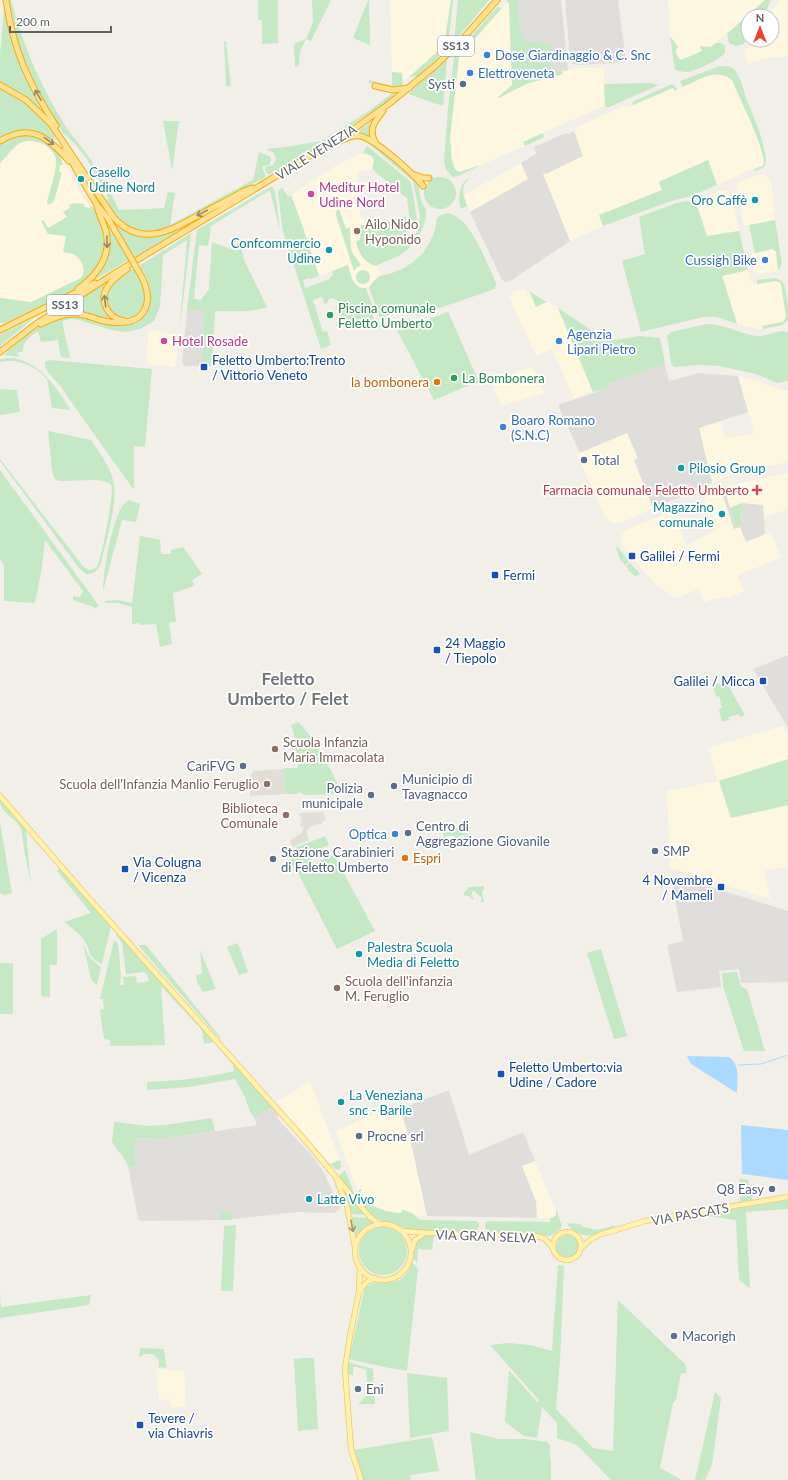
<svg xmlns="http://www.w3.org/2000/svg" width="788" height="1480" viewBox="0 0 788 1480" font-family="Lato,sans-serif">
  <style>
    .commercial { fill: #fef7e0 }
    .industrial { fill: #e0deda }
    .education { fill: #e1ded6 }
    .green { fill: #c5e8c5 }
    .water { fill: #aadaff }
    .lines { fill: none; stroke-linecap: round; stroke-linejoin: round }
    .stream { stroke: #aadaff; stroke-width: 1 }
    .major-casing { stroke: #f2c960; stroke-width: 6 }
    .highway-casing { stroke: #f9ab00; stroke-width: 7 }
    .major { stroke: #fff2af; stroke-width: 4.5 }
    .highway { stroke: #fde293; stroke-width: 5 }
    .highway-bridge-casing { stroke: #f9ab00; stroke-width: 7; stroke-linecap: butt }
    .highway-bridge { stroke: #fde293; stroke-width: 5 }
    .oneway { stroke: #8e8975 }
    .oneway2 { stroke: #979581 }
    .shop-dot { fill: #3f7fe0; stroke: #fff; stroke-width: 1.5 }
    .service-dot { fill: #5c6f8a; stroke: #fff; stroke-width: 1.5 }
    .culture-dot { fill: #0f9aa8; stroke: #fff; stroke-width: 1.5 }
    .hotel-dot { fill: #d1479c; stroke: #fff; stroke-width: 1.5 }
    .education-dot { fill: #8d6e63; stroke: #fff; stroke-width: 1.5 }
    .leisure-dot { fill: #2e9e5b; stroke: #fff; stroke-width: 1.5 }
    .transit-dot { fill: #1a4fb4; stroke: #fff; stroke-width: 1.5 }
    .food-dot { fill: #e8710a; stroke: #fff; stroke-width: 1.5 }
    .health-dot { fill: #e0444e; stroke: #fff; stroke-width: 1.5 }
    .labels { text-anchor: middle; stroke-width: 3.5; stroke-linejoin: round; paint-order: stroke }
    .shield { fill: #fff; stroke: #8f9295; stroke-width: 1 }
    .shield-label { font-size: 12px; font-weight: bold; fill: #5f6368 }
    .shop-label { font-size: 13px; fill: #366cbe; stroke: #fff; text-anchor: start }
    .service-label { font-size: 13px; fill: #4e5e75; stroke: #fff; text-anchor: start }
    .street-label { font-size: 13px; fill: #5f6368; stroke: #fff }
    .culture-label { font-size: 13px; fill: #0d838f; stroke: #fff; text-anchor: start }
    .hotel-label { font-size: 13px; fill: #b23c85; stroke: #fff; text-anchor: start }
    .education-label { font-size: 13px; fill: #785e54; stroke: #fff; text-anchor: start }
    .leisure-label { font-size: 13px; fill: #27864d; stroke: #fff; text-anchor: start }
    .transit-label { font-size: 13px; fill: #164399; stroke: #fff; text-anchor: start }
    .food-label { font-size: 13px; fill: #c56008; stroke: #fff; text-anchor: end }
    .health-label { font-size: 13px; fill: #be3a42; stroke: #fff; text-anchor: end }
    .district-label { font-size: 17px; font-weight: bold; fill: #70757a; stroke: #fff }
  </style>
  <rect width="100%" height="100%" fill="#f1efe8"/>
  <g class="commercial">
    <polygon points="390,0 451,0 444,46 409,77 403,80 402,73 392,72"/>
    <polygon points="668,0 765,0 711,47 700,47 702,51 681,61 677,56 675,50 678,46 670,36"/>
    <polygon points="780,0 788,0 788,56 768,58 747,64 745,55 746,50 753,40 772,40 772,16 769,16"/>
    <polygon points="507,2 509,4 512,85 499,97 499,98 526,84 562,74 562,71 579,68 604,68 605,105 523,142 525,146 465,172 458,172 455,171 450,165 450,137 459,57"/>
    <polygon points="715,74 724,75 732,80 757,137 764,160 764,165 747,171 717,185 708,160 659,181 662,190 599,215 603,226 570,241 543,174 583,156 574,131 576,130 577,127 626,105 628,108 673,88 675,91 710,75"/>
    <polygon points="30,141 48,146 61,156 81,194 90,206 90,208 84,207 84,204 74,203 69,205 71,208 63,212 67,217 48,228 44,220 48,234 66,236 73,254 82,264 84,272 81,278 31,302 0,298 0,163 21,142"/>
    <polygon points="363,153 372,156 374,162 372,169 357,173 360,217 363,218 369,229 361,225 360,240 376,266 377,266 382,275 379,276 375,279 369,287 363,288 356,285 352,280 348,265 319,276 300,219 291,195 340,163"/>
    <polygon points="521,163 528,179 470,212 464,195"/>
    <polygon points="758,175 763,175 766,176 771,182 775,220 744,226 736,187 739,182"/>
    <polygon points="722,190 726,190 731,196 739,231 707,236 695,200"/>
    <polygon points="780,247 782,264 778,271 762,274 757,273 754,270 751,254"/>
    <polygon points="748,270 752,284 776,281 781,283 786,315 783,322 762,326 763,329 760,329 737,324 722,276"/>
    <polygon points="525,289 528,294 533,292 558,308 593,392 574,399 552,349 536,356 509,297 514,291"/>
    <polygon points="148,330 179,335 175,367 147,364"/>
    <polygon points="531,367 533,369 544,393 501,406 491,382"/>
    <polygon points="738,376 758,381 782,391 788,390 788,462 740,472 712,483 699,428 720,421 725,439 754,433 749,412 748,412"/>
    <polygon points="627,432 638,458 634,460 653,508 621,523 616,524 609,521 605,517 577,454"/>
    <polygon points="788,473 788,509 764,517 763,505 741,524 736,526 724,489 744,482"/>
    <polygon points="721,490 734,529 740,527 746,542 771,532 781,558 737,575 744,591 727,598 726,596 704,602 698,589 677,598 659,587 639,566 622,544 621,540 622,535 626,530 674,510 686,545 714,532 714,531 716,530 704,498"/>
    <polygon points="783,726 788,736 788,759 719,781 731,818 788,805 788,866 764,871 770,899 670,868 667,791 718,781 708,748"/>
    <polygon points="310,1082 340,1160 330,1164 276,1102"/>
    <polygon points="399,1103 412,1147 427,1216 387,1215 360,1198 336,1131"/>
    <polygon points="535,1161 556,1211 556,1216 553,1218 537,1218 536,1202 522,1166"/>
    <polygon points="156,1369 184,1371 186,1406 171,1407 170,1399 159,1400"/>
  </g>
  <g class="industrial">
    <polygon points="517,0 561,0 568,70 551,73 552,45 526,40 522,37"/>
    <polygon points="565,0 618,0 626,62 578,65 573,64 570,57"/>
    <polygon points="574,131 583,156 546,174 545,173 543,174 570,241 510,281 505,282 502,280 470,212 528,179 521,163 536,154 534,147 566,133 569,134"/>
    <polygon points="187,310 204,310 202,366 185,366 182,363"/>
    <polygon points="665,364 669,381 699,373 738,376 748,412 699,428 712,483 682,494 682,496 653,508 634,460 638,458 627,433 580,453 558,405 608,388 607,384"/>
    <polygon points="724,489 736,526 741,524 742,503 763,505 765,534 746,542 740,527 734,529 721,490"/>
    <polygon points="788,655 788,728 753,669"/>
    <polygon points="676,876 788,911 788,982 741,983 739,969 719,971 721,987 677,992 667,945 683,941 673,888"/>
    <polygon points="449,1090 469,1155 523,1132 535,1161 522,1166 536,1202 537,1218 427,1216 412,1147 400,1109"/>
    <polygon points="273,1107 279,1114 277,1118 313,1157 324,1173 339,1205 340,1209 338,1211 334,1213 297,1212 226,1220 141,1221 138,1219 128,1166 135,1166 135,1138 152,1139 169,1138 257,1125 254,1117"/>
  </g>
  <g class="education">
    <polygon points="284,769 285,794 250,796 250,778 253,771"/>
    <polygon points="323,812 326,820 323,821 321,825 318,824 308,828 308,830 306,831 309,840 292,847 290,840 302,833 303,828 300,826 302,817 299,816 299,813"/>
  </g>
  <g class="green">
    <path d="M9,0H11C23,46 42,90 68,130C73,137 79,143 83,149C97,168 109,189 119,210L149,209L164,208L168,192L175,193L170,225L253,180L259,152L269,156L271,158L270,164L262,167L266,177L166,230L148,232L138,231L128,226L120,220L113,210L107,201L108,198L102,185L86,158L75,144L64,134L30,76L18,43Z"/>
    <polygon points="258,0 278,0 278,43 262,44 262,20 258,20"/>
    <polygon points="312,0 331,0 311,41 306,39 300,51 299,66 295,67 294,44 306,39 313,22"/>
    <polygon points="368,0 369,0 370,45 353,38"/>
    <polygon points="451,0 453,0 448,48 419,76 409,77 444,46"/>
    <polygon points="458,0 489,0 454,42"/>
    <polygon points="506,0 517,0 522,37 526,40 552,45 551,73 562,71 563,74 526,84 499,98 498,97 512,85 509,4"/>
    <polygon points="765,0 771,0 764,16 748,16 748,39 743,44 736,46 729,43 727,34"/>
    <polygon points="497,7 502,8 459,57 450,137 452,161 455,169 459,172 481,165 458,176 453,177 446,170 444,161 448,108 454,56"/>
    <path d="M4,10H5C11,33 16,56 26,78C32,92 41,105 49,119L28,100L0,84V54Z"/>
    <path d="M670,36L678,47L676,50L677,56L681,60L702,51L700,46L711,47L716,43H722L725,46V53C719,60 697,70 688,72C684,72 678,71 675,70Z"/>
    <polygon points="224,41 226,41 230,78 231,79 230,86 226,86"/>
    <polygon points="447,60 443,106 408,94"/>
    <path d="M720,66L731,67C734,69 736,71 737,74C743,83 744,94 748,103C753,113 770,157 765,165C763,169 758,170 754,171V169L763,166C769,155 738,95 732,80C717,67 698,80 683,87L680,81Z"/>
    <polygon points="392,72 402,73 403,84 399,88 392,88 369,83 369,80 392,86"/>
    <polygon points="670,80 609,107 605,107 604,84 651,83 658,85"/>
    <polygon points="672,84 674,85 677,90 675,91 673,88 633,105 632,102"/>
    <path d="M0,89C22,99 48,116 56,140C53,139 48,136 44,134C30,128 13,129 0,138Z"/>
    <path d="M392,93L394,94L393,97C353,126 312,150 269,175L265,170L266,167L273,165L276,160L274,153L266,149L286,147L321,141L369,111Z"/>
    <polygon points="163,121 179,121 172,170"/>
    <polygon points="371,122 372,139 351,135"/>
    <polygon points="543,133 544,137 525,146 523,142"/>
    <path d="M24,134C29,135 35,135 39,137C51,140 61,154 63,165H60L59,172H62L55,198C54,201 52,204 48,205L47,202C50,190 55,176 56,163C57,147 35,137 22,142C14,145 6,157 0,163V142Z"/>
    <path d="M368,143L375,145L416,180C420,187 419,193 421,200C422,204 426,208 426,211C428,224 414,246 403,253C395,259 384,261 376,266C365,264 357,251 356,241L360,240L361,225H364L369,229L406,216V232L409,235H413L417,233L419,226L420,215L413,181Z"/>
    <polygon points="367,146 411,182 417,219 414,230 410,230 408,229 409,215 407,198 372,169 374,162 372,156 363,153"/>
    <polygon points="708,160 717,185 694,195 668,202 603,226 599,215 662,190 659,182"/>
    <path d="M473,176C460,184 462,193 467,206L461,209C458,202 459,188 464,182C467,179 470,178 473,176Z"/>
    <circle cx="440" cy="193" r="16"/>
    <path d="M272,186L275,191L280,231L270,190L211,226L208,246L199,245L194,299L201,300L209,289L212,242L234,250L241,247L244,260L267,307C250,313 233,311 215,311L212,366H202L204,310H187L197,230Z"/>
    <path d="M282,187L288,197L291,195L300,219L319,276L310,279L309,278L303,280L305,288L330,279V277L333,275L332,271L348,265C351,275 352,289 366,288L375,313L372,314L374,320L349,328L348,325H346L344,320L342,323C339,314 344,307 336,299L330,298L325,305L322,297L313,300L323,332L327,331L331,345L321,349L283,232L278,192Z"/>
    <polygon points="695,200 707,236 739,231 748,270 722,276 737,324 717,317 703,317 641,332 622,261 645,254 639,217 677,203"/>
    <path d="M74,203L84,204V207L90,208V206C97,209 99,216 102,223C114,256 96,277 69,292L5,323H0V298L31,302L81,278C87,270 82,259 74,254C71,253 66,253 63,252L66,236L48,234L41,221L43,220L48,228L67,217L63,212L70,208L69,205Z"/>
    <polygon points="339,209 346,229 350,227 351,249 353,254 361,265 356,268 354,271 336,215 336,212"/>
    <path d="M100,211L130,259L91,282V281C117,255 109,242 100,211Z"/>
    <polygon points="204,213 205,215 134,258 109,214 115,220 149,236 165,234 179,228"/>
    <path d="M447,213C470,215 487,264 496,283L495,289L416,316L412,307L380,318L369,287L379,276L392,273L404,268L413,262L423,253L430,242L435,230L437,218L441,215Z"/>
    <polygon points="775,220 782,264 778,271 776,251 774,251 773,249 755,253 749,225"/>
    <path d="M191,233L179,335L187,240L163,255L160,307L154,321L140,329L126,332L111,330L79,320L72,319L62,321L70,358L61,357L58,340L41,342L38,331C30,337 22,341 23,352H17L20,357L4,355C21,339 53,311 79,315C88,317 96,322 105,323C114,324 124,322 133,322C161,310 151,285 140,265L152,258Z"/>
    <path d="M134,268C137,274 142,281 144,287C146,293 146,303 143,308C129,335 88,306 116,279C121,275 128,271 134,268Z"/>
    <circle cx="363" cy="277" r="7"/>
    <path d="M776,278L782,281C788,291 788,308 788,320L782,325L763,329L762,326L783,322L786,317L781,283L776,281L757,284V280Z"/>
    <polygon points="108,281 103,301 116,321 64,312 55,314"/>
    <polygon points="531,292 547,302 536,307 530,293"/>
    <polygon points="558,308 603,338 615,340 640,336 659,338 661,342 665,364 607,384 608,388 593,392"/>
    <polygon points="448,312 479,382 467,386 434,400 397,330"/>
    <polygon points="34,318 0,346 0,335"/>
    <path d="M707,324C724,324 740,334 757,336C767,337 778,329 788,332V381L777,383L756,374L719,366L698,365L674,367L671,363L667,336L671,332Z"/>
    <path d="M13,358C42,363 55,387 71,410L52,408L47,379C37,366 16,358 0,362V359Z"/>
    <path d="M49,360L152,369L145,447L134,446V490C109,456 85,421 61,387C56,379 44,372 45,362Z"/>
    <polygon points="0,389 17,390 20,412 0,415"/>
    <path d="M48,431L91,440C100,453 109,465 113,480C119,501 106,541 101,563C99,570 94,574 86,574L79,568L0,461V459L83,566L88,570L94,569C96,567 97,567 98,564C102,556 115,489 111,485C101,475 68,484 56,480L53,475L52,470Z"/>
    <polygon points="0,470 99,606 95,609 94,607 73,600 73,596 80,597 83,591 45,540 42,567 35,603 4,601 4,566 0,559"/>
    <path d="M129,500L140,504L136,522L122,520L103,591C103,574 113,505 129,500Z"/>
    <polygon points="742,503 741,524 736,526 730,508"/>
    <polygon points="140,536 160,540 161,554 171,554 171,550 183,547 202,574 192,580 194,586 173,593 176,621 169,623 172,644 160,647 156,624 140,625 140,623 132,624 132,607 118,603 106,603 105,601 117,600 132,603"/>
    <polygon points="618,547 629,562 625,565 620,559 616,548"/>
    <polygon points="630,563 640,574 635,576 628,570 629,569 626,566"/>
    <polygon points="726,682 745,715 740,717 739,714 728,717 729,720 722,722 719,709 722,708 719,696 716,697 713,685"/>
    <path d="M298,722C316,740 326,762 338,784L341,785L342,791L339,794L305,795L299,792L297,794H285L284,768H298L295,738L291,725Z"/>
    <polygon points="788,759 788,805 731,818 719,781"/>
    <path d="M0,800L26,829L30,876L32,885C28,873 26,860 24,848C23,842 23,835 21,829C17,818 0,814 0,800Z"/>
    <polygon points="0,822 12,893 5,895 0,893"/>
    <polygon points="442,826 462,829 462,832 467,833 468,838 467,838 466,835 458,836 458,842 456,843 454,836 446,836 446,840 444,840"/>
    <polygon points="325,836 329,845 308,853 311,863 294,870 287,851"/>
    <polygon points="334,855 375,931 337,949 297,871"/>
    <path d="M60,868L111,926L102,964C86,956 92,951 83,939C78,932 71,927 64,922L91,913L57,871Z"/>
    <polygon points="484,886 484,889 482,892 484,902 481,902 481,897 473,890 471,896 474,898 473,900 471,899 471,897 464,895 464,893 469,887"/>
    <polygon points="57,929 57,965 50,965 50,997 41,996 41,939"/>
    <path d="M117,931L273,1107L254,1117L250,1112L245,1097L235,1079L189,1087L147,1090V1082C177,1081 204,1078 234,1071L233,1065L214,1042L204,1044L202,1030L161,986L165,1045L111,1046L108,1044H110V1040L104,1039L100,1011L102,1009H104L103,999H100L114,940L118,943L121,976L120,985H124L123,977L136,976L137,983L149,981L147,974L144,972L126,974L122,943L116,935Z"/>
    <polygon points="238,943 248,972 239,975 227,947"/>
    <polygon points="83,944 90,958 101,967 97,985 91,979"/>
    <polygon points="138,945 146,945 221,1038 220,1039"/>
    <polygon points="601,949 627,1036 614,1039 587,953"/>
    <polygon points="200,950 216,989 203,992 197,982 196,975 202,974"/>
    <rect x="0" y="963" width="13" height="51"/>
    <polygon points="737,972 741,987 747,989 765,1051 744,1051 723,986 722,973"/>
    <polygon points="212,1118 215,1131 160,1139 135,1138 135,1167 128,1166 125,1160 112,1142 114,1122 149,1126 165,1125"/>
    <polygon points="340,1160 341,1167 339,1170 335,1169 330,1164"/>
    <polygon points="345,1170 356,1198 338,1177"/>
    <polygon points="739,1179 748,1180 753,1200 740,1202"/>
    <polygon points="340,1184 366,1215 351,1214"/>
    <path d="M361,1189L362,1190L360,1192C371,1207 382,1212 401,1213L402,1210H403L412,1213L420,1220L476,1221L479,1224V1227L475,1231L412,1230C405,1229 400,1226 393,1223C389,1222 384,1222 380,1220C370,1216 361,1204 357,1194L359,1190Z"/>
    <polygon points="788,1200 788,1209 746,1212 750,1288 739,1280 736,1220 699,1215"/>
    <polygon points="556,1209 561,1223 561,1228 554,1234 549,1236 528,1232 489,1231 485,1228 485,1224 488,1221 550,1222 550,1218 554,1217 556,1215"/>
    <polygon points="221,1211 231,1212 231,1220 221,1220"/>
    <path d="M352,1217L368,1218L376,1224C367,1228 362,1231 356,1239Z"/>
    <path d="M567,1223L579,1224L583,1227C587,1227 588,1228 592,1229C599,1231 608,1227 615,1225V1227C602,1232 589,1240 576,1232C571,1229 569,1227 567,1223Z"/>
    <polygon points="236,1225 233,1291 221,1291 224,1226"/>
    <circle cx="383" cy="1251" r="24"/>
    <circle cx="568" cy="1247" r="12"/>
    <path d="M428,1236H434L432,1250L418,1249L417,1263L413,1258C414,1247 415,1237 428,1236Z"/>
    <path d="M412,1262L418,1269L407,1371L384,1367L349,1359L364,1291C375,1271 400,1298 412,1262Z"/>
    <polygon points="558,1265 564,1266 560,1360 556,1409 593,1448 613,1451 618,1300 686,1365 686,1373 681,1373 676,1400 673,1403 660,1468 682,1480 611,1480 577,1445 557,1438 557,1423 542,1407 537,1438 524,1436 505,1422 509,1370 538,1403 539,1400 490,1345 508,1343 530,1345 552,1351"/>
    <polygon points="0,1294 1,1307 91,1295 89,1305 0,1318"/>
    <polygon points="140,1348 164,1349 166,1368 159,1367 159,1360 153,1354 144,1354 139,1357"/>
    <polygon points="302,1358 314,1358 318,1429 298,1431 294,1359"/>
    <polygon points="347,1362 373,1369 375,1404 358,1404 368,1394 366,1370 357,1367 353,1367 353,1375 348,1374"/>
    <polygon points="407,1373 447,1378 449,1431 410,1438"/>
    <polygon points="715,1392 721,1398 712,1464 705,1480 695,1480"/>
    <path d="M470,1432L499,1439H525L547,1442C554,1447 547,1453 551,1460V1480H476Z"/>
    <polygon points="432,1437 439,1471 410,1475 411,1480 363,1480 354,1450"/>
  </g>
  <g class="water">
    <path d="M687,1056L729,1057C741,1066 737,1080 737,1093L691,1064Z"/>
    <polygon points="741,1125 788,1130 788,1180 742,1174"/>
  </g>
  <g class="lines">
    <polyline class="stream" points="738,1065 761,1064 788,1055"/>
    <defs>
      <g id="major">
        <polyline points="0,796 79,887 304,1139 356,1201 370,1217 379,1224"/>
        <polyline points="337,1181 347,1206 355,1247"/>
        <circle cx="383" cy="1252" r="28"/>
        <polyline points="402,1231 428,1233 530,1235 544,1238 553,1248"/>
        <circle cx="567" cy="1246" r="14"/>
        <polyline points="581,1248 590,1240 599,1235 645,1221 788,1197"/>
        <polyline points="412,1249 415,1240 424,1234"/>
        <polyline points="360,1267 359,1292 350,1336 345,1369 351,1449 361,1480"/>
        <polyline points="360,1290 367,1282 375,1278"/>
      </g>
      <g id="highway">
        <path d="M6,0C13,50 29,84 56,126"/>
        <path d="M0,85L26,100L51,124L114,218C143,249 173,229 203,213C217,205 231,199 244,191L252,188"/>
        <polyline points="375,86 393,90 409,88"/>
        <path d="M0,141C31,122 49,138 69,161"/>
        <path d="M340,141C346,138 354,135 360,136C374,138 414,174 423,186"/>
        <path d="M375,142C368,129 375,121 383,111"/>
        <polyline points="65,149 82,180 97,205 107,217 128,253"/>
        <polyline points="415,175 423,178 429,178"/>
        <path d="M78,289C97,275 112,257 106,232C104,223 99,215 97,206"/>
        <path d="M124,321C108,318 98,301 108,286C113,279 120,274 127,269"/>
        <path d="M41,324C52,318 63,313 76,314C88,314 98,321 109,322C147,327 156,301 139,272"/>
        <polyline points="0,330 95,283"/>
        <polyline points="0,352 36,324 112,275 351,131 390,103 435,66 459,43 497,0"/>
      </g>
    </defs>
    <use href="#major" class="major-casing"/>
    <use href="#highway" class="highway-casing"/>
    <use href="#major" class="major"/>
    <use href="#highway" class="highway"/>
    <defs>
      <polyline id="highway-bridge" points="128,253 139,272"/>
    </defs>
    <use href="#highway-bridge" class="highway-bridge-casing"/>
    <use href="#highway-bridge" class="highway-bridge"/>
  </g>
  <defs><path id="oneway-shaft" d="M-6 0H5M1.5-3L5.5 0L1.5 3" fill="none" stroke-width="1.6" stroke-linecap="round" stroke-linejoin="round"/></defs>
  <g class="oneway">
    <use href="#oneway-shaft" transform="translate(38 95) rotate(-120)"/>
    <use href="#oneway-shaft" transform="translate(49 141) rotate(36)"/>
    <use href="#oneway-shaft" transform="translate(202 213) rotate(152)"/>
    <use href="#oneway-shaft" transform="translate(107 242) rotate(89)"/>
    <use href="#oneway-shaft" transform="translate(105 301) rotate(-97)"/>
  </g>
  <use class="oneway2" href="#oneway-shaft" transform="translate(352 1226) rotate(80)"/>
  <g class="shop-dot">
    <circle cx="487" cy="55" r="4"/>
    <circle cx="470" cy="73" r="4"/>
    <circle cx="765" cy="260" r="4"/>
    <circle cx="559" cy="341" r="4"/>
    <circle cx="503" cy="427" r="4"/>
    <circle cx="395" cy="834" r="4"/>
  </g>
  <g class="service-dot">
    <circle cx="463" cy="84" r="4"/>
    <circle cx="584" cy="460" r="4"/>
    <circle cx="243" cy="766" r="4"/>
    <circle cx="394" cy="786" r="4"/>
    <circle cx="371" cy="795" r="4"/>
    <circle cx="408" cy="833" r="4"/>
    <circle cx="655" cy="851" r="4"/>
    <circle cx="273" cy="859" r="4"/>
    <circle cx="359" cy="1136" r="4"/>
    <circle cx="772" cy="1189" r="4"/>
    <circle cx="674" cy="1336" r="4"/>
    <circle cx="358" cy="1389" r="4"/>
  </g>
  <g class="culture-dot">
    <circle cx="81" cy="179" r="4"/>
    <circle cx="755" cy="200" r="4"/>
    <circle cx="329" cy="250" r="4"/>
    <circle cx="681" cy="468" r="4"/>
    <circle cx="722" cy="514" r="4"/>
    <circle cx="359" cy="954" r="4"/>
    <circle cx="341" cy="1102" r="4"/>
    <circle cx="309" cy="1199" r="4"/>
  </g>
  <g class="hotel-dot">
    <circle cx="311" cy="194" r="4"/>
    <circle cx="164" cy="341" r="4"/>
  </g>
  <g class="education-dot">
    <circle cx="357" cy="231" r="4"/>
    <circle cx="275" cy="749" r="4"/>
    <circle cx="267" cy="784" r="4"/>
    <circle cx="286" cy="815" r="4"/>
    <circle cx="337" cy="988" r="4"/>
  </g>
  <g class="leisure-dot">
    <circle cx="330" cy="315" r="4"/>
    <circle cx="454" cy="378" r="4"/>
  </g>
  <g class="transit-dot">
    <rect x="200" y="363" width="8" height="8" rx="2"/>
    <rect x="628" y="552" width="8" height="8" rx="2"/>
    <rect x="491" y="571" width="8" height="8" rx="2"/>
    <rect x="433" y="646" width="8" height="8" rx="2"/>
    <rect x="759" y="677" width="8" height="8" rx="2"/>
    <rect x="121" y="865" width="8" height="8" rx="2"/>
    <rect x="717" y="883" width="8" height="8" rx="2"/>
    <rect x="497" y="1070" width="8" height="8" rx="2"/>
    <rect x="136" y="1421" width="8" height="8" rx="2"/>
  </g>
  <g class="food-dot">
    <circle cx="437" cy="382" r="4"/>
    <circle cx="405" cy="858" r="4"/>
  </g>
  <path class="health-dot" d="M755 484h4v4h4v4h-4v4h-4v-4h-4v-4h4z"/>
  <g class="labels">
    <g class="shield">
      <rect x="438" y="36" width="36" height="20" rx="3"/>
      <rect x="47" y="295" width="36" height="20" rx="3"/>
    </g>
    <g class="shield-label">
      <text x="456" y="50">SS13</text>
      <text x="65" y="309">SS13</text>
    </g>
    <g class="shop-label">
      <text x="495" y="60">Dose Giardinaggio &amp; C. Snc</text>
      <text x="478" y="78">Elettroveneta</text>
      <text x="757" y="265" text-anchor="end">Cussigh Bike</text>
      <text x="567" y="339">Agenzia<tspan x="567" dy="15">Lipari Pietro</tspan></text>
      <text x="511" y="425">Boaro Romano<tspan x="511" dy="15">(S.N.C)</tspan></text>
      <text x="387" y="839" text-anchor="end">Optica</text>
    </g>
    <g class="service-label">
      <text x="455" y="89" text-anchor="end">Systi</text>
      <text x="592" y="465">Total</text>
      <text x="235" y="771" text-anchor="end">CariFVG</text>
      <text x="402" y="784">Municipio di<tspan x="402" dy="15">Tavagnacco</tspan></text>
      <text x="363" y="793" text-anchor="end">Polizia<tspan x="363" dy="15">municipale</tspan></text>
      <text x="416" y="831">Centro di<tspan x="416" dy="15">Aggregazione Giovanile</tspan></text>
      <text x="663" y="856">SMP</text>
      <text x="281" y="857">Stazione Carabinieri<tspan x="281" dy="15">di Feletto Umberto</tspan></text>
      <text x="367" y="1141">Procne srl</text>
      <text x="764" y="1194" text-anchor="end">Q8 Easy</text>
      <text x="682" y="1341">Macorigh</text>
      <text x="366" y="1394">Eni</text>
    </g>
    <g class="street-label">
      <text transform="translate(316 152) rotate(-32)" y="5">VIALE VENEZIA</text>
      <text transform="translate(690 1214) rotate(-10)" y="5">VIA PASCATS</text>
      <text transform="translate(486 1236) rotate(2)" y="5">VIA GRAN SELVA</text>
    </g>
    <g class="culture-label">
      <text x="89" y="177">Casello<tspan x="89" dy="15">Udine Nord</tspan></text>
      <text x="747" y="205" text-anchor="end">Oro Caffè</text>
      <text x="321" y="248" text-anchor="end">Confcommercio<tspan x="321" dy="15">Udine</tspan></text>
      <text x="689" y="473">Pilosio Group</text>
      <text x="714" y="512" text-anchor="end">Magazzino<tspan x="714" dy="15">comunale</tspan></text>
      <text x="367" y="952">Palestra Scuola<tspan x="367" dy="15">Media di Feletto</tspan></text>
      <text x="349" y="1100">La Veneziana<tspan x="349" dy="15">snc - Barile</tspan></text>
      <text x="317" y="1204">Latte Vivo</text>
    </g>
    <g class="hotel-label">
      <text x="319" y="192">Meditur Hotel<tspan x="319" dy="15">Udine Nord</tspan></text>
      <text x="172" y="346">Hotel Rosade</text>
    </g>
    <g class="education-label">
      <text x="365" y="229">Ailo Nido<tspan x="365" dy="15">Hyponido</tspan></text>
      <text x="283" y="747">Scuola Infanzia<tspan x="283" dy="15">Maria Immacolata</tspan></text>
      <text x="259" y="789" text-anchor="end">Scuola dell'Infanzia Manlio Feruglio</text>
      <text x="278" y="813" text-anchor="end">Biblioteca<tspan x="278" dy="15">Comunale</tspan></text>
      <text x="345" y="986">Scuola dell'infanzia<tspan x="345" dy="15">M. Feruglio</tspan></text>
    </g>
    <g class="leisure-label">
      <text x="338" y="313">Piscina comunale<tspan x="338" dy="15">Feletto Umberto</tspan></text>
      <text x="462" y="383">La Bombonera</text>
    </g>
    <g class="transit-label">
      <text x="212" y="365">Feletto Umberto:Trento<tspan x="212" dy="15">/ Vittorio Veneto</tspan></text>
      <text x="640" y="561">Galilei / Fermi</text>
      <text x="503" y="580">Fermi</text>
      <text x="445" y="648">24 Maggio<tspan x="445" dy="15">/ Tiepolo</tspan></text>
      <text x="755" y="686" text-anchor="end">Galilei / Micca</text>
      <text x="133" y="867">Via Colugna<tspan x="133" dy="15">/ Vicenza</tspan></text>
      <text x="713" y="885" text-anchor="end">4 Novembre<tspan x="713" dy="15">/ Mameli</tspan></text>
      <text x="509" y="1072">Feletto Umberto:via<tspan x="509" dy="15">Udine / Cadore</tspan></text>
      <text x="148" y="1423">Tevere /<tspan x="148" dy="15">via Chiavris</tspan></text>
    </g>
    <g class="food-label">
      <text x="429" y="387">la bombonera</text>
      <text x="413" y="863" text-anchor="start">Esprì</text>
    </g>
    <g class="health-label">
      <text x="749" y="495">Farmacia comunale Feletto Umberto</text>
    </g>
    <g class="district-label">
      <text x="288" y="685">Feletto<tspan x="288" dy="20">Umberto / Felet</tspan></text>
    </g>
  </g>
  <g transform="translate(760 28)"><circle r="19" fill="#ffffff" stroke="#bfc1c3"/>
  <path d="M0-3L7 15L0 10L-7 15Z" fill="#ea4335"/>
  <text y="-6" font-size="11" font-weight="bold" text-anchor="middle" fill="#5f6368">N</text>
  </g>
  <path d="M10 26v6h101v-6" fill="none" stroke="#5f6368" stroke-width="2"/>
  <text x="16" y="26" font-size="12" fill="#5f6368" stroke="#ffffff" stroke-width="3" paint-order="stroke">200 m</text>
</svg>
